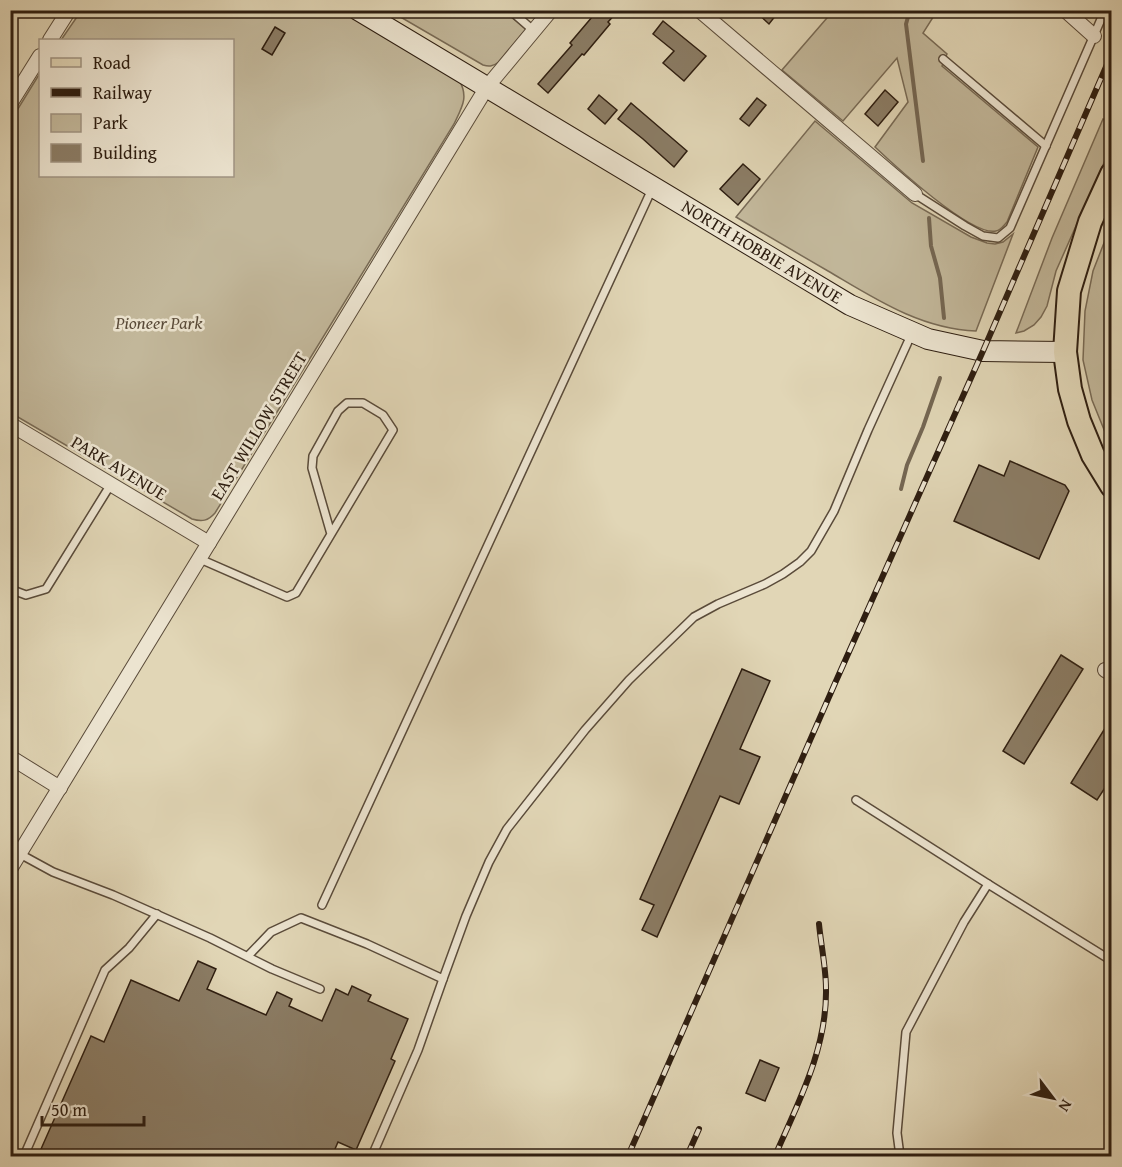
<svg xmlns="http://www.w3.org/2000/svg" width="1122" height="1167" viewBox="0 0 1122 1167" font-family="'Gentium Book Plus',serif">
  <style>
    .green { fill: #c2b79a; stroke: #786a55; stroke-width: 1.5 }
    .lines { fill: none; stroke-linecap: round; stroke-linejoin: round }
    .stream { stroke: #746652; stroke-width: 4 }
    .building { fill: #8b7d66; stroke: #2d1d10; stroke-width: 1.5 }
    .service-casing { stroke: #5a4b3a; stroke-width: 10 }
    .minor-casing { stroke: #5a4b3a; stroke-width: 16 }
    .secondary-casing { stroke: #2d1d10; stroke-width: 22 }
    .primary-casing { stroke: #2d1d10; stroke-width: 26 }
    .service { stroke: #ece4d0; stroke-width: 7 }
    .minor { stroke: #ece4d0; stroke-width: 14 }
    .secondary { stroke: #ece4d0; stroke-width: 20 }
    .primary { stroke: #e1d6b6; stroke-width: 22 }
    .rail-casing { stroke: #2d1d10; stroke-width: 6 }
    .rail { stroke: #ece4d0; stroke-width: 4; stroke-dasharray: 11; stroke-linecap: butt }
    .labels { text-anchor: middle; stroke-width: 5; stroke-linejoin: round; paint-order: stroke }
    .street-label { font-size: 18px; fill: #2d1d10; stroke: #ece4d0 }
    .park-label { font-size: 18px; font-style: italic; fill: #5a4b39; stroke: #ece4d0 }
  </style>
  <rect width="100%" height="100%" fill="#e1d6b6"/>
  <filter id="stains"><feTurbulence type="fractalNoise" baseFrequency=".00333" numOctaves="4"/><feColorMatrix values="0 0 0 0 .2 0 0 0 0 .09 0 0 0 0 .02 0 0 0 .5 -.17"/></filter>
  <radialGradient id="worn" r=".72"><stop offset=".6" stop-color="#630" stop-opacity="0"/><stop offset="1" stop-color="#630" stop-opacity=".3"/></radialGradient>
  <g class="green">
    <path d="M401,10L504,11L526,29L499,62C493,66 490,67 483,65L397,15Z"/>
    <path d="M81,11H341L459,80C469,97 462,107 454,124L215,513C208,521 202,522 192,519L11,413V120L40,73V176H232V40H61Z"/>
    <path d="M833,11H937L923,33L947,54L942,66L1038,147L1007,222C1004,225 1001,230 996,231C972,237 894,165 875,147L908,102L897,58L843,121L782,70Z"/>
    <polygon points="1103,119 1111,123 1111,147 1056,271 1047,306 1041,317 1034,325 1024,331 1016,333 1052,238"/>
    <path d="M815,121L912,203L971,237L987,243L995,244L1003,242L1013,234L976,331C920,329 874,298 828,271C797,253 766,235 736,217Z"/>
    <polygon points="1111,225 1111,444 1107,437 1092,400 1083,360 1085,311 1093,271"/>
  </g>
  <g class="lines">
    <g class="stream">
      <polyline points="910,10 906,24 923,161"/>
      <polyline points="929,218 931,246 940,278 944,318"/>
      <polyline points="901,489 907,465 923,427 940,378"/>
    </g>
  </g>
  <g class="building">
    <polygon points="598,10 619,10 608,22 610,24 584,55 582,54 548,93 538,84 572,45 570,43"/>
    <polygon points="754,10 780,10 769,24"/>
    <polygon points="663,21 706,56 684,81 663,63 674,51 653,34"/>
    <polygon points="275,27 285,33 272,55 262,49"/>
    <polygon points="885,90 898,102 878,126 865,114"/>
    <polygon points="599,95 617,110 605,124 588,109"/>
    <polygon points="757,98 766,105 749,126 740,119"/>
    <polygon points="631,103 687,151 674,167 643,139 618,119"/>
    <polygon points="743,164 760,179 738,205 720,189"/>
    <polygon points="1010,461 1065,485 1069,491 1039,559 954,521 979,465 1004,476"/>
    <polygon points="1061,655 1083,669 1024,764 1003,751"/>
    <polygon points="742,669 770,681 740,749 760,757 739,804 720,796 657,937 642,930 654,905 640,899"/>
    <polygon points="1112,717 1112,777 1097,800 1071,783"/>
    <polygon points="198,961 216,969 207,989 266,1015 277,992 292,999 289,1006 322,1021 336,989 348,995 352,986 371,995 368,1001 408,1019 391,1059 395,1061 356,1150 338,1142 332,1156 58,1156 41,1149 91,1036 104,1042 131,980 179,1001"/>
    <polygon points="760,1060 779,1068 765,1101 746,1093"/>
  </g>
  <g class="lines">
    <defs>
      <g id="service">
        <polyline points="510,10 534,31"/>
        <polyline points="943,59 1046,146"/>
        <polyline points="915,194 965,226 983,236 998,238 1010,228 1105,10"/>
        <polyline points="200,559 287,597 296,593 393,430 383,415 363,403 347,403 338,411 313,456 312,468 331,534"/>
        <polyline points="10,589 26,595 46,589 111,484"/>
        <polyline points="856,800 988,884"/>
        <polyline points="20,854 53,872 113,895 210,938 272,969 320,989"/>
        <polyline points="322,905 652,189"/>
        <polyline points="248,956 271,932 301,918 367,944 443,979 466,916 489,862 507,829 585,730 629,680 694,617 718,604 765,584 783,574 800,562 811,551 834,511 868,430 912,333"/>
        <polyline points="24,1156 105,970 129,948 157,914"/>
        <polyline points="372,1156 418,1050 443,979"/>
        <polyline points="900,1156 897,1133 906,1032 964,922 988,884 1112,961"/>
      </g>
      <g id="minor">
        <polyline points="699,10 915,194"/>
        <polyline points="1065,10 1094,36"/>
        <polyline points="50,40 69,10"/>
        <polyline points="10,104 40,56"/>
        <polyline points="10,424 209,543"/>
        <polyline points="1105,670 1112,674"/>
        <polyline points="10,757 60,788"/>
        <polyline points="10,869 487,87 551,10"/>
      </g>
      <polyline id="secondary" points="358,10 850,305 928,339 983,351 1065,352"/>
      <polyline id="primary" points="1112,174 1090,222 1069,291 1065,352 1070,389 1079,421 1093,455 1112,486"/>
    </defs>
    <use href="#service" class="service-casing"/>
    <use href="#minor" class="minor-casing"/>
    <use href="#secondary" class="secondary-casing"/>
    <use href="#primary" class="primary-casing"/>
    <use href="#service" class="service"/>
    <use href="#minor" class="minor"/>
    <use href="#secondary" class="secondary"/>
    <use href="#primary" class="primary"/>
    <defs>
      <g id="rail">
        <polyline points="628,1156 836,681 983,351 1112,53"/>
        <polyline points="687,1156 699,1129"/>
        <path d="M775,1156C798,1103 827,1049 826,989C826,968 821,945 819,924"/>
      </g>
    </defs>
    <use href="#rail" class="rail-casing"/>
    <use href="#rail" class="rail"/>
  </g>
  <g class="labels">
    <g class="street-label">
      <text transform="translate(762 252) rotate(31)" y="6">NORTH HOBBIE AVENUE</text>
      <text transform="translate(259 426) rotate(-59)" y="6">EAST WILLOW STREET</text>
      <text transform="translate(119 468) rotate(31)" y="6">PARK AVENUE</text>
    </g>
    <g class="park-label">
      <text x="159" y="329">Pioneer Park</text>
    </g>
  </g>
  <rect width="1122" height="1167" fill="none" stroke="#e1d6b6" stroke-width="36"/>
  <rect x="12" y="12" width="1098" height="1143" fill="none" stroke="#2d1d10" stroke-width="3"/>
  <rect x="18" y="18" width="1086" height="1131" fill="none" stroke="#2d1d10" stroke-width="1.5"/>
  <rect x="39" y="39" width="195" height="138" fill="#ece4d0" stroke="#a09483" stroke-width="1.5"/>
  <rect x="51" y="58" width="30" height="9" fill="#e1d6b6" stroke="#a09483" stroke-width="1.5"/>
  <text x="93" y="69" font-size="18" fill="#2d1d10">Road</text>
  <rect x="51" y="88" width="30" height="9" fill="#2d1d10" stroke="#a09483" stroke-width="1.5"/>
  <text x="93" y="99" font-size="18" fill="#2d1d10">Railway</text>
  <rect x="51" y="114" width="30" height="18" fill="#c2b79a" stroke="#a09483" stroke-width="1.5"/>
  <text x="93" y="129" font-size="18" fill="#2d1d10">Park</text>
  <rect x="51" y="144" width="30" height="18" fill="#8b7d66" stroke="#a09483" stroke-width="1.5"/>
  <text x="93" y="159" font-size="18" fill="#2d1d10">Building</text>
  <g transform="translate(1053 1098) rotate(122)" stroke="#ece4d0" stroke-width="4.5" paint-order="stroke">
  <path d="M0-4.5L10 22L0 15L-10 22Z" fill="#2d1d10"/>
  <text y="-9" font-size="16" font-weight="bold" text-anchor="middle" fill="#2d1d10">N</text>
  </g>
  <path d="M42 1116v9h102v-9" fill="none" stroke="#2d1d10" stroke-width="3"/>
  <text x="51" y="1116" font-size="18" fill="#2d1d10" stroke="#ece4d0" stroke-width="4.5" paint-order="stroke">50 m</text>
  <rect width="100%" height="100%" filter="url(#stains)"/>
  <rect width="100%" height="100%" fill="url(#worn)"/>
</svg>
